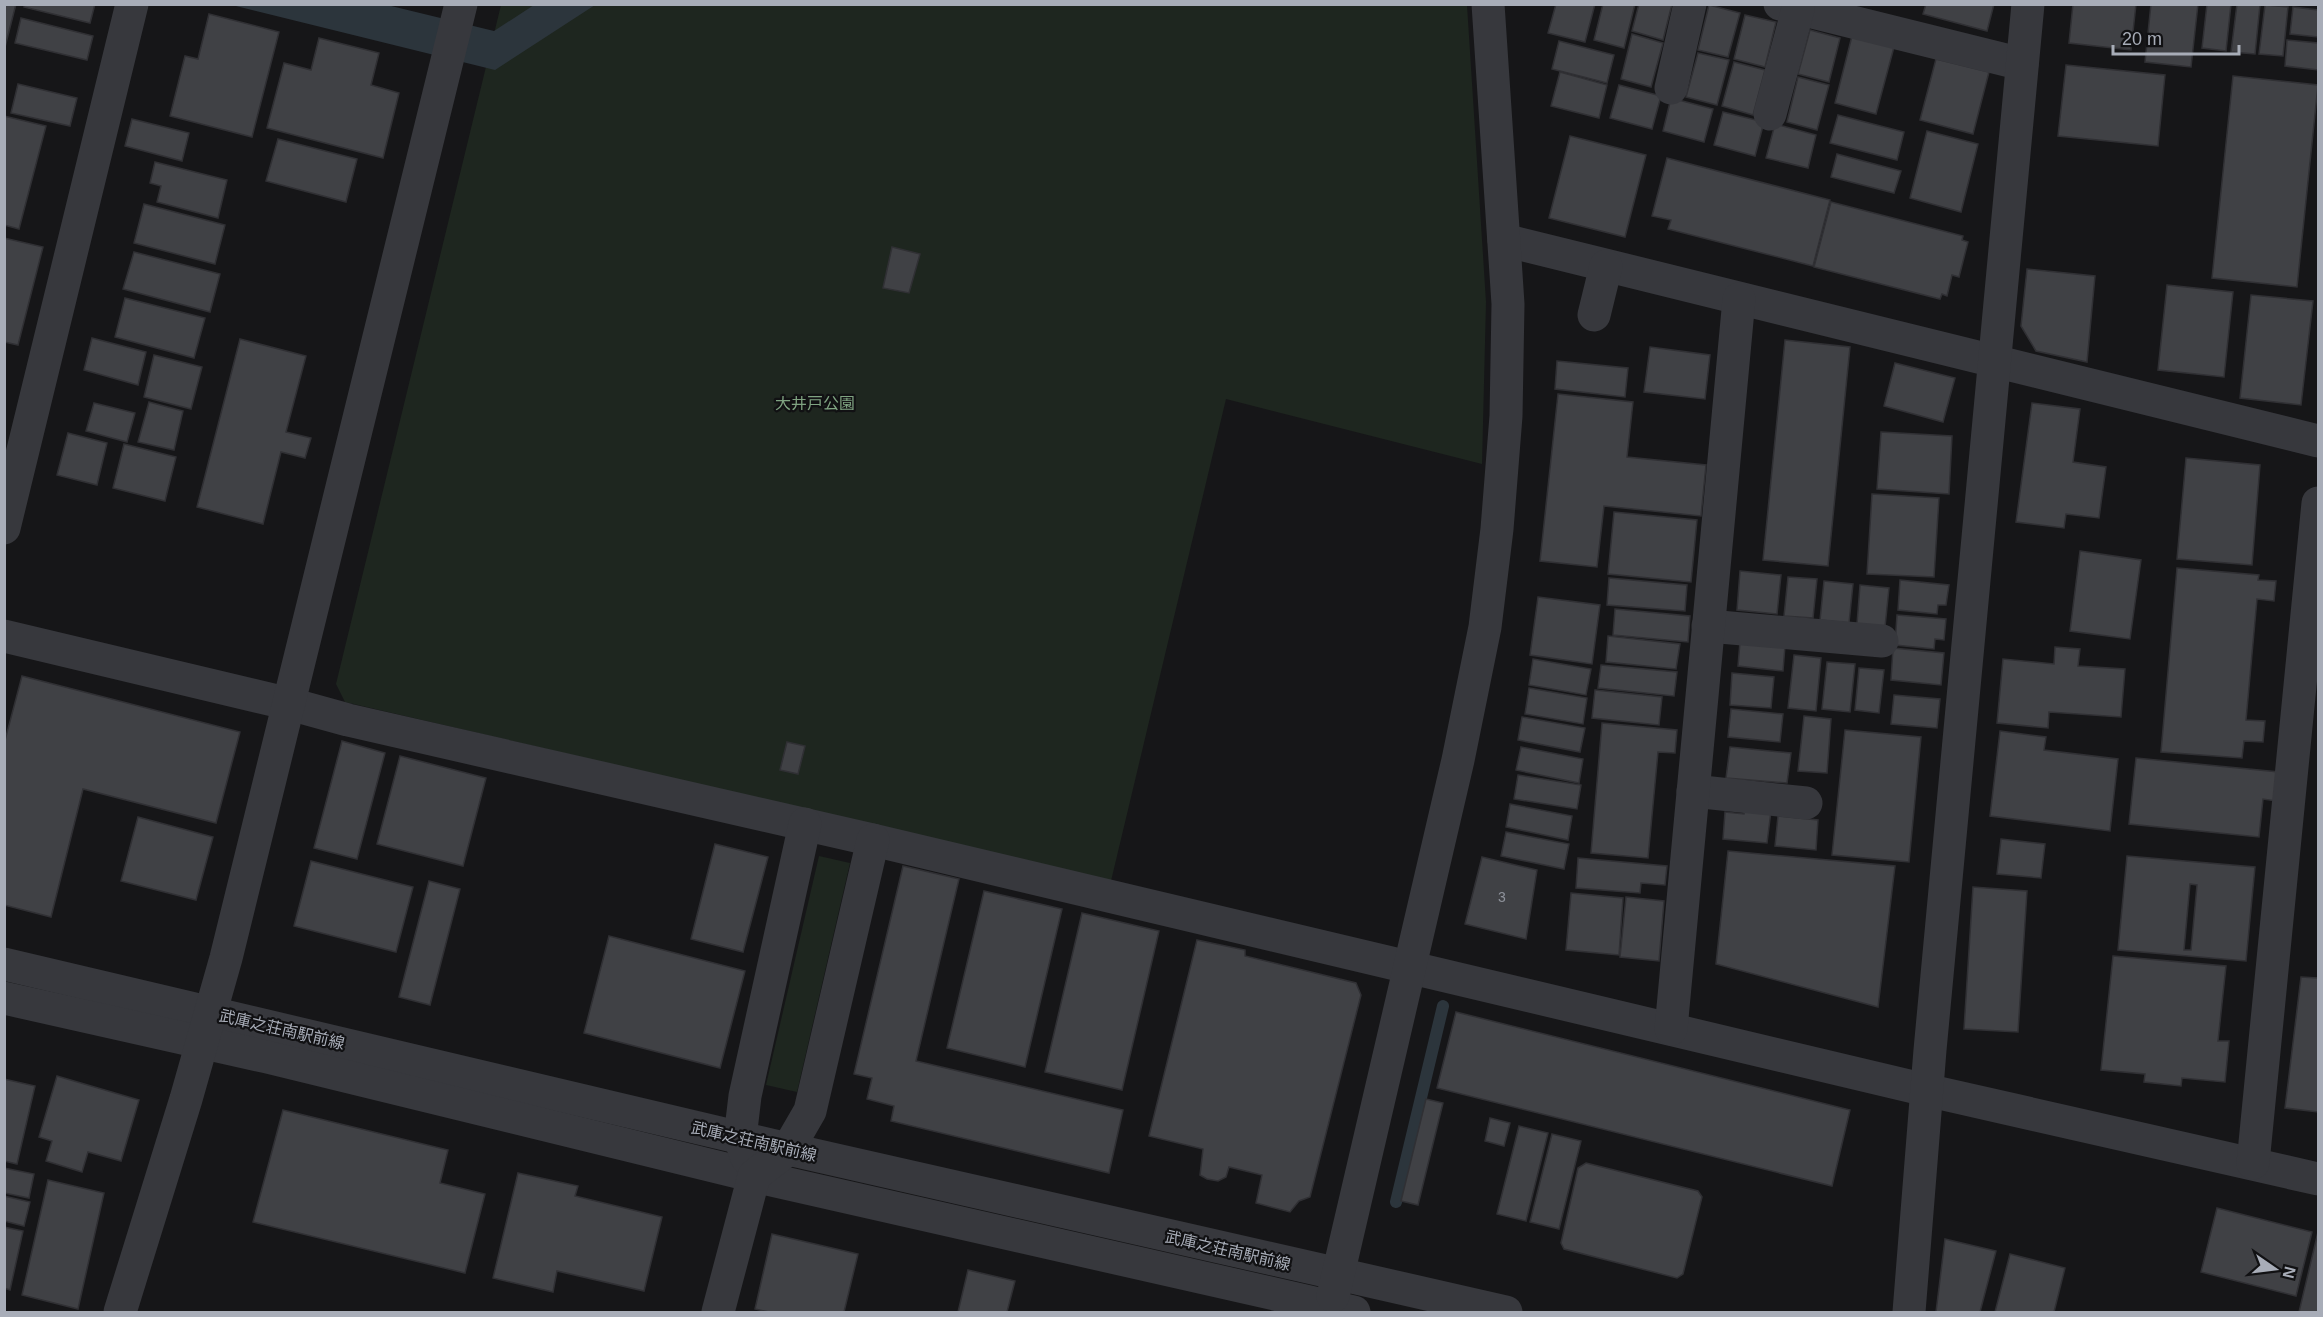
<svg xmlns="http://www.w3.org/2000/svg" width="2323" height="1317" viewBox="0 0 2323 1317" font-family="Helvetica,'Noto Sans JP',sans-serif">
  <style>
    .green { fill: #1e261f }
    .water { fill: #2c353c }
    .lines { fill: none; stroke-linecap: round; stroke-linejoin: round }
    .stream { stroke: #2c353c; stroke-width: 12 }
    .building { fill: #404145; stroke: #303034; stroke-width: 1.5; fill-rule: evenodd }
    .minor { stroke: #37383d; stroke-width: 33 }
    .labels { text-anchor: middle; stroke-width: 4.5; stroke-linejoin: round; paint-order: stroke }
    .number-label { font-size: 14px; fill: #8e929b }
    .park-label { font-size: 16px; fill: #7fa381; stroke: #111113 }
    .street-label { font-size: 16px; fill: #a8adb8; stroke: #111113 }
  </style>
  <rect width="100%" height="100%" fill="#161618"/>
  <g class="green">
    <polygon points="501,5 1467,5 1486,302 1482,464 1226,399 1111,881 345,702 336,684"/>
    <polygon points="819,856 850,863 797,1092 766,1085"/>
  </g>
  <polygon class="water" points="232,5 387,5 494,31 534,5 595,5 495,70"/>
  <g class="lines">
    <polyline class="stream" points="1396,1202 1443,1006"/>
  </g>
  <g class="building">
    <polygon points="4,4 16,4 4,51"/>
    <polygon points="25,4 95,4 90,23 24,7"/>
    <polygon points="1556,4 1595,4 1585,42 1548,33"/>
    <polygon points="1603,4 1635,4 1624,48 1594,40"/>
    <polygon points="1639,4 1672,4 1663,40 1632,31"/>
    <polygon points="1926,4 1994,4 1987,31 1923,14"/>
    <polygon points="2073,4 2136,4 2131,50 2069,43"/>
    <polygon points="2151,4 2198,4 2191,67 2145,62"/>
    <polygon points="2207,4 2231,4 2226,51 2202,48"/>
    <polygon points="2237,4 2260,5 2255,54 2231,52"/>
    <polygon points="1709,5 1740,13 1728,57 1698,50"/>
    <polygon points="2265,5 2288,7 2283,56 2259,54"/>
    <polygon points="2293,7 2318,10 2318,37 2290,34"/>
    <polygon points="209,14 279,32 252,137 170,116 185,56 198,59"/>
    <polygon points="1745,15 1776,22 1765,67 1734,59"/>
    <polygon points="21,18 93,36 87,60 15,43"/>
    <polygon points="1810,30 1840,38 1829,82 1798,74"/>
    <polygon points="1632,34 1663,43 1651,87 1621,79"/>
    <polygon points="1852,36 1894,47 1876,114 1835,103"/>
    <polygon points="319,38 379,53 371,85 399,93 383,158 267,128 284,63 311,70"/>
    <polygon points="2287,40 2318,43 2318,70 2285,66"/>
    <polygon points="1559,41 1614,55 1607,83 1552,69"/>
    <polygon points="1698,53 1729,60 1717,105 1686,97"/>
    <polygon points="1936,59 1989,72 1973,134 1920,120"/>
    <polygon points="1734,62 1765,70 1753,115 1722,106"/>
    <polygon points="2066,65 2165,75 2158,146 2058,136"/>
    <polygon points="1560,72 1607,85 1599,118 1551,106"/>
    <polygon points="2233,76 2318,85 2297,287 2212,278"/>
    <polygon points="1798,77 1829,85 1817,130 1787,122"/>
    <polygon points="18,84 77,98 70,126 11,113"/>
    <polygon points="1619,85 1661,96 1652,129 1610,118"/>
    <polygon points="1671,98 1713,109 1704,142 1663,131"/>
    <polygon points="1723,112 1764,122 1755,156 1714,145"/>
    <polygon points="1838,115 1904,132 1897,160 1830,143"/>
    <polygon points="4,116 46,126 19,229 4,225"/>
    <polygon points="132,119 189,133 182,161 125,146"/>
    <polygon points="1775,124 1816,135 1808,168 1766,158"/>
    <polygon points="1927,131 1978,144 1961,212 1910,198"/>
    <polygon points="1570,136 1646,155 1625,237 1549,218"/>
    <polygon points="278,139 357,159 346,202 266,181"/>
    <polygon points="1837,154 1901,171 1894,193 1831,177"/>
    <polygon points="1667,158 1830,200 1813,266 1668,229 1671,220 1652,216"/>
    <polygon points="155,162 227,180 218,218 157,202 161,186 150,183"/>
    <polygon points="1831,202 1963,236 1962,240 1968,242 1959,277 1952,275 1947,296 1942,294 1940,299 1814,267"/>
    <polygon points="144,204 225,225 215,264 134,243"/>
    <polygon points="4,238 43,247 18,345 4,342"/>
    <polygon points="892,247 920,254 909,293 883,288"/>
    <polygon points="134,252 220,274 210,312 123,289"/>
    <polygon points="2027,269 2095,276 2087,362 2036,351 2021,326"/>
    <polygon points="2167,285 2233,292 2224,377 2158,370"/>
    <polygon points="2251,295 2313,301 2301,405 2240,398"/>
    <polygon points="125,298 205,318 194,358 115,337"/>
    <polygon points="92,338 146,352 138,385 84,370"/>
    <polygon points="240,339 306,356 286,432 311,438 305,458 281,452 263,524 197,507"/>
    <polygon points="1785,340 1850,347 1828,566 1763,560"/>
    <polygon points="1650,347 1710,355 1705,399 1644,392"/>
    <polygon points="154,355 202,367 191,409 144,397"/>
    <polygon points="1557,361 1628,368 1625,397 1555,389"/>
    <polygon points="1895,363 1955,378 1943,422 1884,406"/>
    <polygon points="1558,394 1633,402 1627,457 1706,465 1701,516 1604,506 1597,567 1540,561"/>
    <polygon points="149,402 183,411 174,450 138,442"/>
    <polygon points="94,403 135,413 127,442 86,431"/>
    <polygon points="2032,403 2080,409 2073,462 2106,467 2099,518 2066,514 2064,528 2016,522"/>
    <polygon points="1881,432 1952,436 1949,494 1877,489"/>
    <polygon points="68,433 107,443 97,485 57,475"/>
    <polygon points="124,444 176,457 165,501 113,488"/>
    <polygon points="2186,458 2260,465 2252,565 2177,559"/>
    <polygon points="1872,494 1939,498 1934,577 1867,574"/>
    <polygon points="1614,512 1697,520 1691,582 1608,574"/>
    <polygon points="2080,551 2141,560 2130,639 2070,631"/>
    <polygon points="2177,568 2259,575 2258,580 2276,581 2274,601 2257,599 2246,720 2265,721 2263,742 2244,741 2242,758 2161,752"/>
    <polygon points="1740,571 1781,575 1777,614 1737,610"/>
    <polygon points="1788,577 1817,579 1813,618 1784,616"/>
    <polygon points="1609,578 1687,585 1685,611 1607,605"/>
    <polygon points="1900,580 1949,585 1946,605 1938,605 1937,614 1898,610"/>
    <polygon points="1824,581 1853,584 1849,623 1820,620"/>
    <polygon points="1860,585 1889,588 1885,627 1857,624"/>
    <polygon points="1538,597 1600,605 1592,664 1530,655"/>
    <polygon points="1615,609 1690,616 1688,642 1613,635"/>
    <polygon points="1897,615 1946,619 1944,640 1935,639 1934,649 1895,645"/>
    <polygon points="1608,636 1680,644 1676,669 1606,662"/>
    <polygon points="1740,642 1785,646 1783,671 1738,666"/>
    <polygon points="2055,647 2080,649 2078,666 2125,669 2121,717 2049,712 2048,728 1997,723 2003,659 2054,664"/>
    <polygon points="1893,648 1944,653 1941,685 1891,680"/>
    <polygon points="1794,655 1821,658 1816,711 1788,708"/>
    <polygon points="1533,659 1591,669 1586,695 1529,685"/>
    <polygon points="1827,662 1855,664 1850,712 1822,709"/>
    <polygon points="1601,665 1677,672 1674,696 1598,688"/>
    <polygon points="1859,668 1884,670 1879,713 1855,710"/>
    <polygon points="1732,673 1774,677 1771,708 1730,705"/>
    <polygon points="22,676 240,732 216,823 83,789 51,917 4,905 4,744"/>
    <polygon points="1529,688 1587,698 1583,724 1525,714"/>
    <polygon points="1595,690 1662,697 1659,725 1592,718"/>
    <polygon points="1894,695 1940,699 1937,728 1891,724"/>
    <polygon points="1731,709 1783,714 1780,742 1728,737"/>
    <polygon points="1804,716 1831,719 1827,773 1798,771"/>
    <polygon points="1522,717 1585,728 1580,752 1518,740"/>
    <polygon points="1602,723 1677,730 1675,753 1658,752 1648,858 1591,853"/>
    <polygon points="1845,730 1921,737 1909,862 1832,855"/>
    <polygon points="2000,731 2046,737 2044,750 2118,759 2110,831 1990,816"/>
    <polygon points="342,741 385,753 357,859 314,848"/>
    <polygon points="787,742 805,746 798,774 780,770"/>
    <polygon points="1521,747 1583,759 1579,783 1516,770"/>
    <polygon points="1730,747 1791,753 1787,783 1726,778"/>
    <polygon points="400,756 486,778 463,866 377,844"/>
    <polygon points="2136,758 2279,772 2276,801 2263,799 2259,837 2129,824"/>
    <polygon points="1518,775 1581,785 1577,809 1514,799"/>
    <polygon points="1510,804 1572,816 1568,840 1506,827"/>
    <polygon points="1745,808 1771,811 1767,843 1723,839 1725,812 1744,814"/>
    <polygon points="1778,816 1818,820 1816,850 1775,846"/>
    <polygon points="138,817 213,837 196,900 121,881"/>
    <polygon points="1506,832 1569,844 1564,869 1501,856"/>
    <polygon points="2001,839 2045,844 2041,878 1997,874"/>
    <polygon points="715,844 768,857 743,952 691,939"/>
    <polygon points="1728,851 1895,866 1878,1007 1716,964"/>
    <path d="M2127,856L2255,867L2246,961L2118,950ZM2190,884L2197,885L2191,950H2184Z"/>
    <polygon points="1482,857 1537,870 1526,939 1465,924"/>
    <polygon points="1578,858 1667,866 1665,885 1641,883 1640,893 1576,888"/>
    <polygon points="311,861 413,887 396,952 294,926"/>
    <polygon points="903,866 959,879 916,1061 1123,1110 1109,1173 891,1121 894,1106 867,1099 872,1078 854,1074"/>
    <polygon points="429,881 460,889 430,1005 399,997"/>
    <polygon points="1973,887 2027,891 2018,1032 1964,1029"/>
    <polygon points="984,891 1062,909 1025,1067 947,1048"/>
    <polygon points="1571,893 1623,898 1619,955 1566,950"/>
    <polygon points="1626,897 1664,901 1659,961 1620,957"/>
    <polygon points="1082,913 1159,931 1122,1090 1045,1072"/>
    <polygon points="609,936 745,971 720,1068 584,1033"/>
    <polygon points="1197,940 1245,950 1245,956 1356,983 1361,995 1310,1197 1299,1201 1290,1212 1256,1203 1262,1175 1229,1167 1226,1177 1218,1181 1207,1179 1200,1175 1203,1149 1149,1136"/>
    <polygon points="2113,956 2226,966 2218,1041 2229,1041 2225,1082 2182,1078 2181,1086 2144,1082 2145,1074 2101,1070"/>
    <polygon points="2301,977 2318,978 2318,1112 2285,1108"/>
    <polygon points="1456,1012 1850,1110 1832,1186 1437,1088"/>
    <polygon points="57,1076 139,1100 121,1161 88,1152 82,1172 46,1161 52,1141 39,1137"/>
    <polygon points="4,1079 35,1086 17,1164 4,1161"/>
    <polygon points="1426,1099 1443,1103 1418,1205 1401,1201"/>
    <polygon points="283,1110 448,1150 440,1183 485,1194 465,1273 253,1222"/>
    <polygon points="1490,1118 1510,1123 1504,1146 1485,1141"/>
    <polygon points="1519,1126 1548,1133 1526,1221 1497,1214"/>
    <polygon points="1552,1134 1581,1141 1559,1229 1530,1222"/>
    <polygon points="1586,1163 1698,1191 1702,1197 1683,1274 1677,1278 1564,1249 1561,1243 1578,1168"/>
    <polygon points="4,1168 34,1174 29,1198 4,1193"/>
    <polygon points="518,1173 578,1186 575,1196 662,1217 644,1291 557,1271 553,1292 493,1278"/>
    <polygon points="48,1180 104,1193 78,1309 22,1295"/>
    <polygon points="4,1196 30,1202 24,1226 4,1221"/>
    <polygon points="2217,1208 2312,1232 2296,1296 2201,1272"/>
    <polygon points="4,1227 23,1231 10,1290 4,1288"/>
    <polygon points="2318,1232 2318,1312 2299,1312"/>
    <polygon points="772,1234 858,1254 844,1312 769,1312 755,1309"/>
    <polygon points="1945,1239 1996,1251 1980,1312 1936,1312"/>
    <polygon points="2010,1254 2065,1268 2054,1312 1995,1312"/>
    <polygon points="968,1270 1015,1281 1007,1312 958,1312"/>
  </g>
  <g class="lines">
    <g class="minor">
      <polyline points="1780,4 2022,64"/>
      <polyline points="1671,88 1690,4"/>
      <polyline points="1770,114 1798,9"/>
      <polyline points="1504,240 2318,441"/>
      <polyline points="1594,315 1606,266"/>
      <polyline points="4,528 132,4"/>
      <polyline points="1708,626 1882,641"/>
      <polyline points="4,636 290,704 348,720 873,840 1926,1090 2318,1179"/>
      <polyline points="1693,791 1806,803"/>
      <polyline points="4,964 788,1149 1506,1312"/>
      <polyline points="4,998 267,1057 754,1176 1354,1312"/>
      <polyline points="1671,1029 1739,299"/>
      <polyline points="747,1158 740,1138 745,1096 805,824"/>
      <polyline points="2253,1163 2318,503"/>
      <polyline points="1333,1296 1458,760 1485,627 1497,529 1506,416 1508,304 1488,4"/>
      <polyline points="120,1312 186,1099 226,958 461,4"/>
      <polyline points="718,1312 754,1176 788,1149 810,1111 873,840"/>
      <polyline points="1909,1312 1930,1050 2028,4"/>
    </g>
  </g>
  <g class="labels">
    <g class="number-label">
      <text x="1502" y="902">3</text>
    </g>
    <g class="park-label">
      <text x="815" y="409">大井戸公園</text>
    </g>
    <g class="street-label">
      <text transform="translate(282 1029) rotate(13)" y="6">武庫之荘南駅前線</text>
      <text transform="translate(754 1141) rotate(13)" y="6">武庫之荘南駅前線</text>
      <text transform="translate(1228 1250) rotate(13)" y="6">武庫之荘南駅前線</text>
    </g>
  </g>
  <rect width="2323" height="1317" fill="none" stroke="#a8adb8" stroke-width="12"/>
  <g transform="translate(2275 1269) rotate(104)" stroke="#111113" stroke-width="4.5" paint-order="stroke">
  <path d="M0-4.5L10 22L0 15L-10 22Z" fill="#a8adb8"/>
  <text y="-9" font-size="16" font-weight="bold" text-anchor="middle" fill="#a8adb8">N</text>
  </g>
  <path d="M2113 45v9h126v-9" fill="none" stroke="#a8adb8" stroke-width="3"/>
  <text x="2122" y="45" font-size="18" fill="#a8adb8" stroke="#111113" stroke-width="4.5" paint-order="stroke">20 m</text>
</svg>
